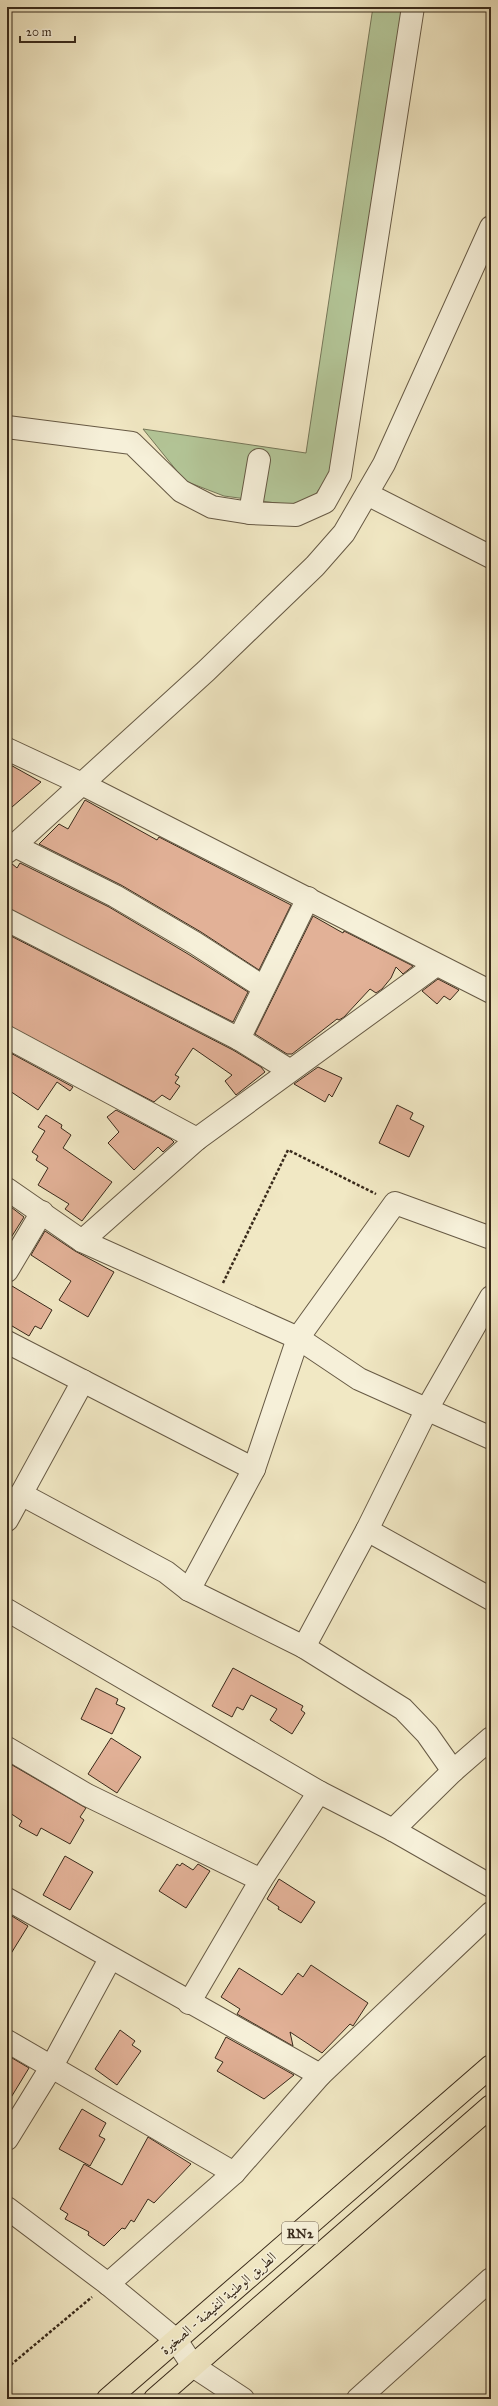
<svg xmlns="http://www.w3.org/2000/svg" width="498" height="2406" viewBox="0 0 498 2406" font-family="'IM FELL Great Primer',Amiri,serif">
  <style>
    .green { fill: #b4c799; stroke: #76785a }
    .building { fill: #e2b197; stroke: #392a1b }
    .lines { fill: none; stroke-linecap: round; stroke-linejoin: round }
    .minor-casing { stroke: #675a45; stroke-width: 24 }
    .highway-casing { stroke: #392a1b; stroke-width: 24 }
    .path { stroke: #392a1b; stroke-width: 2.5; stroke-dasharray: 3 2; stroke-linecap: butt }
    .minor { stroke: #f6f0d9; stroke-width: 22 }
    .highway { stroke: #f1e8c4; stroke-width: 22 }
    .labels { text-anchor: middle; stroke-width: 3; stroke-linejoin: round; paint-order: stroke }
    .shield { fill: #f6f0d9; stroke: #726554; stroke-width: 1 }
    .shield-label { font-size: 13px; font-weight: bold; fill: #392a1b }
    .street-label { font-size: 14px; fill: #392a1b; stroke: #f6f0d9 }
  </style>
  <rect width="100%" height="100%" fill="#f1e8c4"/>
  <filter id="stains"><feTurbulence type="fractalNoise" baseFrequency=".005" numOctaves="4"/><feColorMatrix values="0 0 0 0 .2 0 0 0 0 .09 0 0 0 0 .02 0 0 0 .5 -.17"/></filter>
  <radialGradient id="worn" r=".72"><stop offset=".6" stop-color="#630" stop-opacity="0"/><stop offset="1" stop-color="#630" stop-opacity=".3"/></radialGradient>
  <polygon class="green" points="373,7 403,7 330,474 315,495 291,505 224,496 185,481 143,429 306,453"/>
  <g class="building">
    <polygon points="7,763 41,782 12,807 7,796"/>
    <polygon points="85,800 157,840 159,837 291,905 259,970 201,932 121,885 39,844 59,824 68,829"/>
    <polygon points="11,863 17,868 20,863 109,907 188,954 248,992 233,1022 7,908 7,864"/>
    <polygon points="313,916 343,933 344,931 413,966 403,974 396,967 391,978 382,989 376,993 370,989 344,1017 339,1020 337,1019 292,1054 287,1054 255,1034"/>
    <polygon points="7,934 233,1050 261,1067 265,1072 236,1095 225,1081 232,1075 193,1048 175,1075 179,1077 175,1083 180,1086 170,1100 162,1095 154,1102 7,1025"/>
    <polygon points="438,979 459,990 450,1000 444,996 437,1004 422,991"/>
    <polygon points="7,1051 73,1087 70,1091 57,1082 38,1110 7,1089"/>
    <polygon points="318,1067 342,1078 332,1097 329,1094 325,1102 294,1084"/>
    <polygon points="397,1105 413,1113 410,1119 424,1126 409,1157 379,1143"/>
    <polygon points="116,1110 171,1139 174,1142 163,1152 158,1147 134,1170 108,1143 119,1132 107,1117"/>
    <polygon points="46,1115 62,1125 61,1128 71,1135 63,1148 112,1182 82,1221 65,1209 69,1204 38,1185 48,1168 36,1160 38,1156 32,1152 45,1131 38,1127"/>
    <polygon points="7,1204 24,1217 7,1244"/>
    <polygon points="45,1231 75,1251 114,1272 88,1317 59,1300 71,1281 31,1255"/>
    <polygon points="7,1283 52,1310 41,1329 35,1326 29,1336 7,1323"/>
    <polygon points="233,1668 303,1706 301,1710 305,1713 292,1734 270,1720 277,1709 251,1695 243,1710 237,1707 232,1717 212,1706"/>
    <polygon points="96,1688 118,1699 116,1704 125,1708 112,1734 81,1719"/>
    <polygon points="111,1738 141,1757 117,1793 88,1774"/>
    <polygon points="7,1762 86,1808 80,1817 84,1820 70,1844 41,1828 37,1836 19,1826 22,1821 7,1811"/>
    <polygon points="65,1856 93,1872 70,1910 43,1895"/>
    <polygon points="182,1863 193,1870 198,1864 210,1871 186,1908 159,1891 177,1864 180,1866"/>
    <polygon points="279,1879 315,1902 301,1923 278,1909 279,1907 267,1899"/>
    <polygon points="7,1913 28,1926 7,1960"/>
    <polygon points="311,1965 368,2003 353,2026 350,2024 322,2053 290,2032 293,2046 237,2014 240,2009 221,1997 239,1968 282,1995 298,1973 303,1977"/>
    <polygon points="120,2030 135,2041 132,2045 141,2051 117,2085 95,2069"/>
    <polygon points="226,2037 294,2075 264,2099 217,2071 223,2062 215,2058"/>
    <polygon points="7,2055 29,2068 7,2104"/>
    <polygon points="82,2109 106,2123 99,2136 105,2139 90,2166 59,2149"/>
    <polygon points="148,2137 191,2164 154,2203 148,2199 134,2222 131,2220 125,2229 122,2228 104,2246 88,2235 89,2232 65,2219 68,2214 60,2209 84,2164 122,2185"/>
  </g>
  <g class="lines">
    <defs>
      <g id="minor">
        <polyline points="7,427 132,443 181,491 212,507 250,513 296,515 325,502 340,475 413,7"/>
        <polyline points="367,494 491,557"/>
        <polyline points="250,513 259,460"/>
        <polyline points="7,749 82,784 491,992"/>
        <polyline points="15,846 115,896 195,943 263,987"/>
        <polyline points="7,852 206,671 315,566 344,533 384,464 491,227"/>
        <polyline points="7,920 239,1039 289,1070"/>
        <polyline points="7,1037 197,1139"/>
        <polyline points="239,1039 308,898"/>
        <polyline points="7,1189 82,1241 298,1338 359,1379 491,1438"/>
        <polyline points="82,1241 197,1139 436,965"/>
        <polyline points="7,1271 42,1212"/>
        <polyline points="7,1342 254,1469"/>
        <polyline points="21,1494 166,1572 189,1590 304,1647 403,1709 427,1734 453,1771"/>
        <polyline points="7,1520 83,1381"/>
        <polyline points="367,1530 491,1599"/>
        <polyline points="189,1590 254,1469 298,1338 395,1203 491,1238"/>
        <polyline points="7,1610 319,1792 393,1830 491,1886"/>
        <polyline points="304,1647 367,1530 427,1409 491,1297"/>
        <polyline points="7,1748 87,1795 261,1880"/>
        <polyline points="393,1830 453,1771 491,1738"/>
        <polyline points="7,1899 320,2075"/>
        <polyline points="189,2003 261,1880 319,1792"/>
        <polyline points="7,2041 234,2173"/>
        <polyline points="7,2139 52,2066 110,1959"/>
        <polyline points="7,2208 108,2284 176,2340 193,2366 243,2399"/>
        <polyline points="108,2284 234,2173 320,2075 491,1913"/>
        <polyline points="358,2399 491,2279"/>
      </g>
      <g id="highway">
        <polyline points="108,2399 491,2066"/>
        <polyline points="155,2399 491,2106"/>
      </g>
    </defs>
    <use href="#minor" class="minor-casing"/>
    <use href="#highway" class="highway-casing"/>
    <g class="path">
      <polyline points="223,1283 288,1150 376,1194"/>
      <polyline points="7,2368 92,2297"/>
    </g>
    <use href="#minor" class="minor"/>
    <use href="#highway" class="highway"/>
  </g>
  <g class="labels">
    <rect class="shield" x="282" y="2222" width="36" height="22" rx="3"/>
    <g class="shield-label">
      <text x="300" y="2238">RN2</text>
    </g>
    <g class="street-label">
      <text transform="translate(218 2303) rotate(-41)" y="5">الطريق الوطنية النفيضة - الصخيرة</text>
    </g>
  </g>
  <rect width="498" height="2406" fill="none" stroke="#f1e8c4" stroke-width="24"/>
  <rect x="8" y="8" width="482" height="2390" fill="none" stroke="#392a1b" stroke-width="2"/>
  <rect x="12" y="12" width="474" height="2382" fill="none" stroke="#392a1b"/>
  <path d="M20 36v6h55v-6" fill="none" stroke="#392a1b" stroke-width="2"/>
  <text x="26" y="36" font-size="12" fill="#392a1b" stroke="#f6f0d9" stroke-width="3" paint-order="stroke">20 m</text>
  <rect width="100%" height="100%" filter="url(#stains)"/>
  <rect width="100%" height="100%" fill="url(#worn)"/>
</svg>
